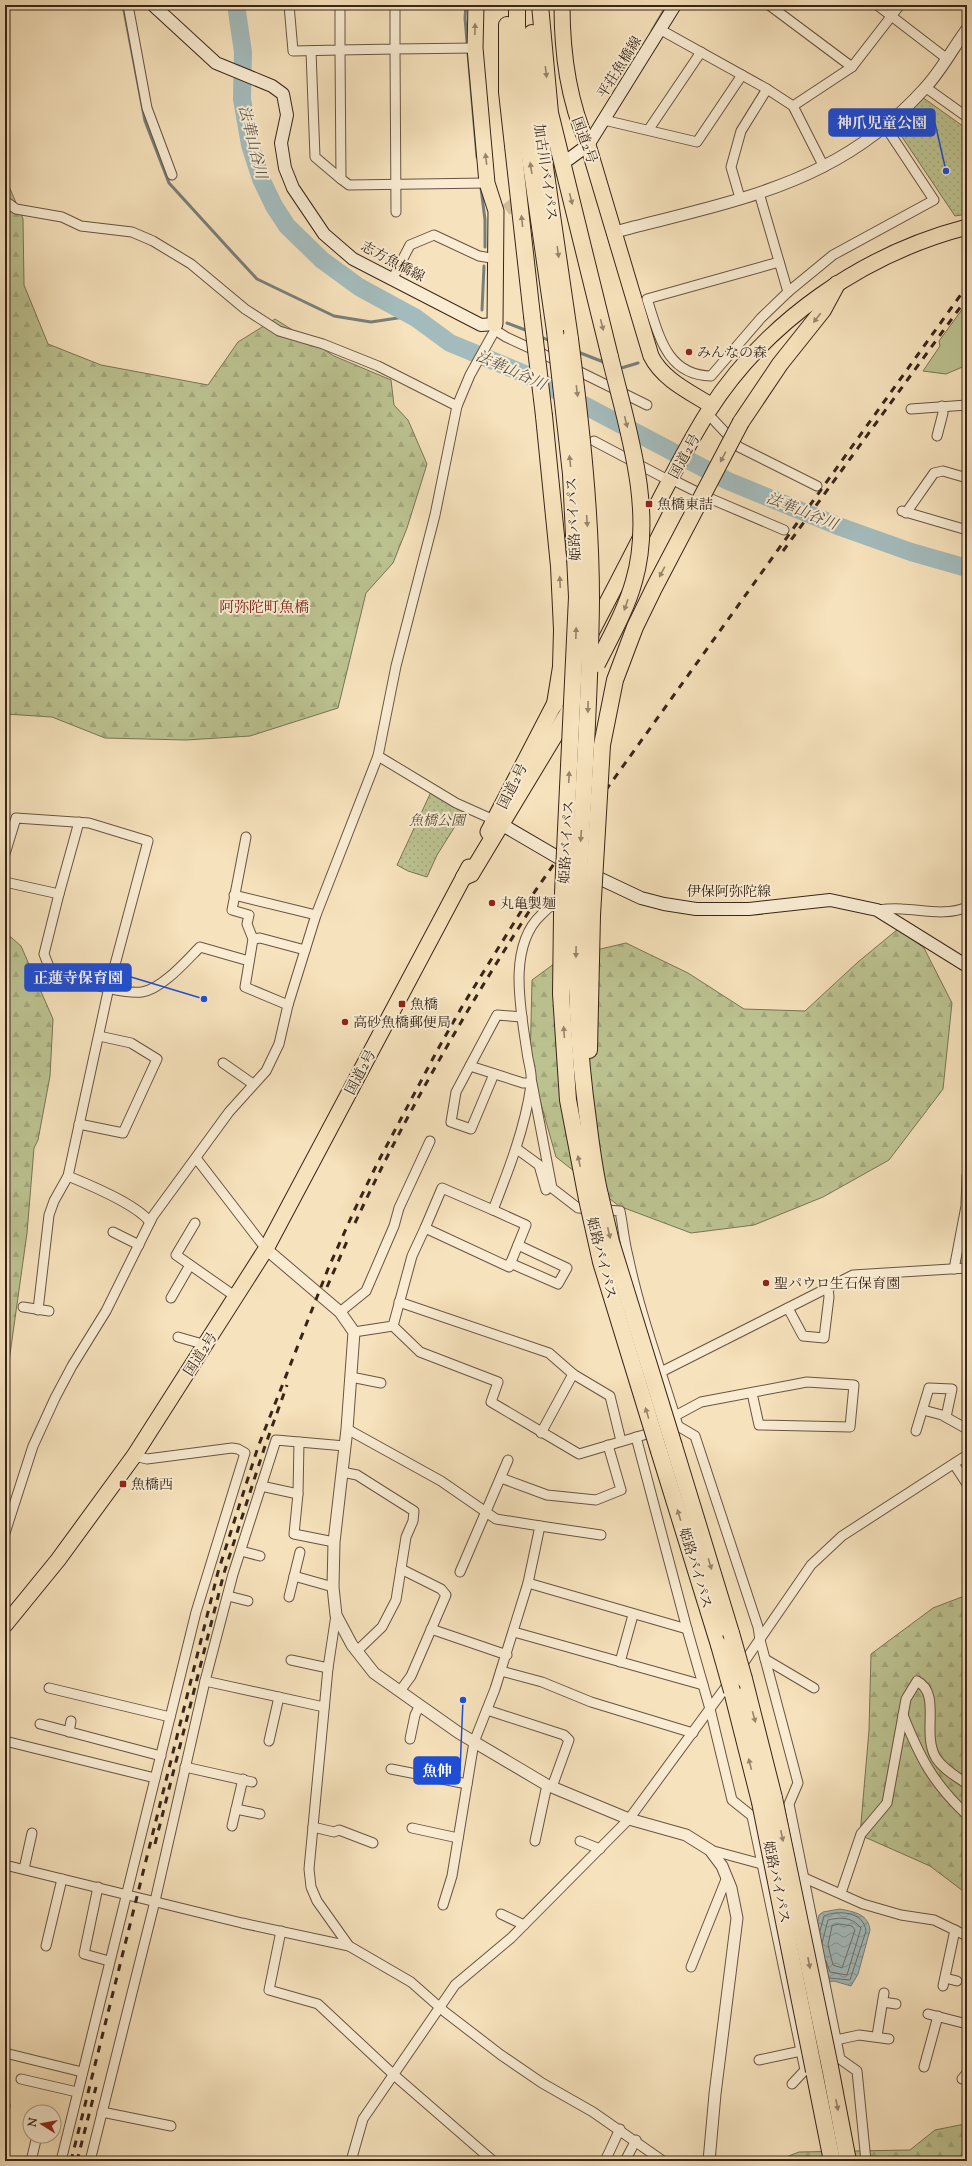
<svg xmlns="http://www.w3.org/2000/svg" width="972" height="2166" viewBox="0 0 972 2166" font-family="'Sorts Mill Goudy','Noto Serif JP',serif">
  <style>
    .green { fill: #bcc391; stroke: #7a7455 }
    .forest { fill: url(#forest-firs); stroke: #7a7455 }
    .park { fill: url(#park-dots); stroke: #7a7455 }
    .water { fill: url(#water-waves); stroke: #787f7b }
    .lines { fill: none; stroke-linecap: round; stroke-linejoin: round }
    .shore { stroke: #6e706a; stroke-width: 1 }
    .stream { stroke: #787f7b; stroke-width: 3 }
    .river { stroke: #a3bbbc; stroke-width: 18 }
    .secondary-tunnel { stroke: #d0bc9b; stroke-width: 12; stroke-dasharray: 12 6; stroke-linecap: butt }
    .minor-casing { stroke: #685442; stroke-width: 11 }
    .tertiary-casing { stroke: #685442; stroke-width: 13 }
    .secondary-casing { stroke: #382519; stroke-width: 14 }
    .trunk-casing { stroke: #382519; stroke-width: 17 }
    .motorway-casing { stroke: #382519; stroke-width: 18 }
    .minor { stroke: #f9ecd3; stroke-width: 9 }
    .tertiary { stroke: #f9ecd3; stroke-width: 11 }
    .secondary { stroke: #f9ecd3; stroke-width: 12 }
    .trunk { stroke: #f6e2bc; stroke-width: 15 }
    .motorway { stroke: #f6e2bc; stroke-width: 16 }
    .rail { stroke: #382519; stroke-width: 3; stroke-dasharray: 7 7; stroke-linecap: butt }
    .motorway-bridge-casing { stroke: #382519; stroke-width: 18; stroke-linecap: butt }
    .motorway-bridge { stroke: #f6e2bc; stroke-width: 16 }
    .oneway { fill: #97846a }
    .poi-dot { fill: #8f2418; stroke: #f9ecd3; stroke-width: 1.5 }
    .labels { text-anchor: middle; stroke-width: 4; stroke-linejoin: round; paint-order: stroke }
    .street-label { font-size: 14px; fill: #382519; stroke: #f9ecd3 }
    .poi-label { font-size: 14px; fill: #382519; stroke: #f9ecd3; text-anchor: start }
    .park-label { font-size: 14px; font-style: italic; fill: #594c37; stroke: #f9ecd3 }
    .water-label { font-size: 15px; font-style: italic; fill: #58524a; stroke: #f9ecd3 }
    .neighbourhood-label { font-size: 15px; fill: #7a1f14; stroke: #f9ecd3 }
    .leader { fill: none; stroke: #1d4ed8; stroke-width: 1.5 }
    .callout-dot { fill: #1d4ed8; stroke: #f9ecd3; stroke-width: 1.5 }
    .callout { fill: #1d4ed8; stroke: #1d4ed8; stroke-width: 1.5 }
    .callout-label { font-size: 15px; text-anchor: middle; font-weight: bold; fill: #fff }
  </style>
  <defs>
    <pattern id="forest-firs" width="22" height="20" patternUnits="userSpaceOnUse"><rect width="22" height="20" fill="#bcc391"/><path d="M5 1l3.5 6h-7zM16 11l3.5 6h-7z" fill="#a2a77c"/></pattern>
    <pattern id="park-dots" width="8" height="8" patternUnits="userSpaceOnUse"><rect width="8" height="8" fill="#bcc391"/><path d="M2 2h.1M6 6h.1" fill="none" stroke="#a2a77c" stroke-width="1.8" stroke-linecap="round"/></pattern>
    <pattern id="water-waves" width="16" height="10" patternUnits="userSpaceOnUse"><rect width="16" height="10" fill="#a3bbbc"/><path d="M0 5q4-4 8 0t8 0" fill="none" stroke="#869898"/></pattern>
  </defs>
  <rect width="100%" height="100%" fill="#f6e2bc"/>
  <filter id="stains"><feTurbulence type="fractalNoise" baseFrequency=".005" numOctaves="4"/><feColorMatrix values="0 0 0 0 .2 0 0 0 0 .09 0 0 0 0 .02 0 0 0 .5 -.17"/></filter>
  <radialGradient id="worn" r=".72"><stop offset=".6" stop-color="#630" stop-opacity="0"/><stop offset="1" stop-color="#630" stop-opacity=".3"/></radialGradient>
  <polygon class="green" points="966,304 967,343 965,345 967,347 967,365 946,374 923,371 940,346 939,341"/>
  <g class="forest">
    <polygon points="5,177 23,219 24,285 48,344 101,365 208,385 238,342 275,319 334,356 391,380 394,405 408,420 427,464 407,528 393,563 366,593 338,708 250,736 186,740 105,738 52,717 5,714"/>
    <polygon points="898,929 924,948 952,1003 943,1089 889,1160 823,1197 754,1225 691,1233 619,1206 556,1157 530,1065 532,980 562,958 626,943 688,973 744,1009 805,1011 858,962"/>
    <polygon points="5,932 21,946 53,1019 50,1076 38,1140 34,1148 27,1233 5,1390"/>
    <polygon points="967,1595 967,1894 930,1866 860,1835 869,1730 871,1654 933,1608"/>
    <polygon points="965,2124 967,2124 967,2161 776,2161 799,2152 910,2150 935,2130"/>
  </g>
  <g class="park">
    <polygon points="922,97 967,129 967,214 955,216 896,128"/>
    <polygon points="431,792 464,812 437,855 427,877 408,871 397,865"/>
  </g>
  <path class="water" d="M840,1909C855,1912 868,1914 870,1930L858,1974L851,1986L834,1981L822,1983L813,1945L819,1915L823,1912Z"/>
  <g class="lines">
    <g class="shore">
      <polygon points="840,1924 852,1926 855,1930 842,1968 833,1965 828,1945 832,1926"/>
      <path d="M820,1931L824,1916C837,1910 864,1911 866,1931L850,1980L829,1978"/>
      <path d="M822,1943L828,1920C841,1917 852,1917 861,1928L847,1975L830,1972L826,1961"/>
    </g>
    <g class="stream">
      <polyline points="123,5 145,121 169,183 231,251 257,279 334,316 371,322 411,316"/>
      <polyline points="466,5 465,18 477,157"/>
      <polyline points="652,31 667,5"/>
      <polyline points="481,188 485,220 485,247"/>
      <polyline points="482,310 484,266"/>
      <polyline points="507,323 528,331"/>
      <polyline points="539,336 550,341"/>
      <polyline points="578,352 606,363"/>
      <polyline points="618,369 638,363"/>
    </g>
    <polyline class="river" points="236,5 243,52 242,99 250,145 261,179 274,206 287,226 322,260 359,287 416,318 450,343 525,374 728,481 838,526 911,552 967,568"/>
    <polyline class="secondary-tunnel" points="506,210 568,160"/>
    <defs>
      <g id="minor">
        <polyline points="128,5 147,108 172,175"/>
        <polyline points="289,5 293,51 340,50 340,5"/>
        <polyline points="395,5 395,49 340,50 341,179 349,185 487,183"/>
        <polyline points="769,5 852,67"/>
        <polyline points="877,5 946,58"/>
        <polyline points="661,30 767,89 793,106 824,167"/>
        <polyline points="311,51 315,157 341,179"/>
        <polyline points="925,87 967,117"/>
        <polyline points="793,106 852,67 900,5"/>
        <polyline points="604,120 697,142 742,75"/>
        <polyline points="649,129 701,52"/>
        <polyline points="759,193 788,292"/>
        <polyline points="740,198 731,167 741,131 767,89"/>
        <polyline points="5,201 16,209 62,217 81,226 132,232 153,241 191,264 245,309 279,331 323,344 378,366 457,406"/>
        <polyline points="396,212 395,49 475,48"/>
        <path d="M779,262L647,299C659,335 666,375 711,376L761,318L788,292L833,255L934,200L885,126"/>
        <polyline points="393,278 410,245 434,235 479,256 497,259"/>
        <polyline points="495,330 506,337 560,362"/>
        <polyline points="572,368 647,405"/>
        <polyline points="911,409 967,405"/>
        <polyline points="707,413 739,447 817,486"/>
        <polyline points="937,436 943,413 942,406"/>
        <polyline points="594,441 670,481"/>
        <polyline points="671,479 709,498 784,530"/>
        <polyline points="902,511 967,530"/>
        <polyline points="906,513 934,473 943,471 967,478"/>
        <polyline points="378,756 456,803 494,820"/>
        <polyline points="246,837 232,910 249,915 247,924 253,939 245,987 288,1005"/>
        <path d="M5,854L16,818L89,823L148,841L109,987L68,1176C90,1185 136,1204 150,1222"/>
        <path d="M5,882L59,894L44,954L51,972C73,978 121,995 142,992C162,989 186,961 200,947L249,961"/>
        <polyline points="59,894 79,822"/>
        <polyline points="234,895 316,915"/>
        <path d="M877,910C885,909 894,908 902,909C923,910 948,916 967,907"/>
        <polyline points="253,939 260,938 305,950"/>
        <polyline points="223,1063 253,1084"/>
        <path d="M470,1066L523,1083H532L552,1188L578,1208L620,1211C623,1226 624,1241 628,1256C640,1314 661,1370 678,1426L695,1436L758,1627L760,1640L798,1783L789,1804L840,2059L857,2071L866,2161"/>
        <polyline points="494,1074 471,1129 451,1122 456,1092 497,1015 522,1017"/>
        <polyline points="79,1124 123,1133 157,1059 131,1043 99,1036"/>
        <polyline points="517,1149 539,1165 546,1190"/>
        <polyline points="196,1158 266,1249"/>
        <polyline points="195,1223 176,1255 236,1297"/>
        <polyline points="425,1228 442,1188 493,1210"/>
        <polyline points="113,1232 139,1245"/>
        <polyline points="510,1263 558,1284 567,1268 518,1245"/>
        <polyline points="954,1269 966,1206 967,1176"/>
        <polyline points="171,1298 190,1265"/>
        <polyline points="399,1302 549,1353 573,1374 610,1396 621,1441"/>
        <polyline points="23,1307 49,1311"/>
        <polyline points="788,1308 803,1336 824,1338 829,1297 828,1288"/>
        <polyline points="38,1310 49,1215 54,1201 68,1176"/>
        <polyline points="340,1312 366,1291 394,1226 399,1208 430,1141"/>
        <polyline points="393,1326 420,1352 498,1382 491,1402 579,1454 657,1431"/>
        <path d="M354,1332L393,1326L412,1256L425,1228L509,1267L526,1225L493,1210C509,1169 525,1128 531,1085C533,1075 528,1062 527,1052C521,1011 507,947 541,915C548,908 555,901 565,897"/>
        <polyline points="178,1337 206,1345"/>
        <polyline points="661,1372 853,1275 967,1268"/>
        <polyline points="351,1377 381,1383"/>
        <polyline points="923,1410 942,1415 967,1429"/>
        <polyline points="675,1416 701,1402 807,1382 854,1385 850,1427 759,1425 752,1393"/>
        <polyline points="347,1429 441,1481 496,1519 540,1526 528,1583 687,1629"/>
        <polyline points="916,1431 929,1388 952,1389 946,1417"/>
        <polyline points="541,1433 573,1374"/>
        <polyline points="636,1437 687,1629 710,1709 732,1800 752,1816 765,1812"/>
        <polyline points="299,1442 298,1494 294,1534 334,1542"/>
        <polyline points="954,1464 967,1484"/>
        <polyline points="342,1472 357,1475 414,1511 413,1521 406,1537 396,1600 382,1627 357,1651"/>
        <polyline points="501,1478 547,1495 596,1500 621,1490 608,1445"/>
        <polyline points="261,1486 298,1494"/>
        <polyline points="540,1526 601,1535"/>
        <polyline points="5,1533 33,1446 55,1398 72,1366 106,1311 153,1216 229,1112 266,1071 279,1044 288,1005 316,915 378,756 396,666 435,515 457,406 470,375 495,330 495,324"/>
        <polyline points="241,1551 260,1556"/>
        <polyline points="460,1572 508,1460"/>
        <polyline points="294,1576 333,1587"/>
        <polyline points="228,1596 248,1601"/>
        <polyline points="289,1597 300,1552"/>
        <polyline points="336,1615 328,1668 309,1869 311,1887 317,1901 349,1946"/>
        <polyline points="431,1629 507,1655"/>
        <polyline points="514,1632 703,1685"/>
        <polyline points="765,1659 814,1688"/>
        <polyline points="291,1660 328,1668"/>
        <polyline points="620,1662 633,1615"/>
        <polyline points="740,1668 811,1565 842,1536 967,1455"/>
        <polyline points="501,1671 542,1682 591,1702 693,1733"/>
        <polyline points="205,1681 324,1707"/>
        <polyline points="49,1688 170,1717"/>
        <polyline points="400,1691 411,1676 446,1595 441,1589 401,1569"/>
        <polyline points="487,1710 564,1735 569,1740 552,1787"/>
        <path d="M903,1715C920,1758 933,1783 967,1815"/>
        <polyline points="40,1724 161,1756"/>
        <polyline points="69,1732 71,1721"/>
        <polyline points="410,1739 415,1715 420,1705"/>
        <polyline points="5,1741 155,1778"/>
        <polyline points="269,1741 279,1697"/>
        <polyline points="185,1767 252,1782"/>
        <polyline points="391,1769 467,1784"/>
        <polyline points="236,1809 260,1814"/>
        <polyline points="752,1816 805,2070 792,2084"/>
        <polyline points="232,1826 243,1779"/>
        <polyline points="313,1827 334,1832 339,1830 373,1843"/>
        <polyline points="412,1828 458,1838"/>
        <polyline points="535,1841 547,1785"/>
        <polyline points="580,1841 600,1849"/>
        <polyline points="710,1850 765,1865"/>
        <polyline points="5,1865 242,1923 349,1946 411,1982 445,2012 501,2055 542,2083 593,2112 663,2161"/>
        <polyline points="24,1869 32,1833"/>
        <polyline points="800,1876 863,1904 901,1915 934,1920 967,1936"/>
        <polyline points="98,1887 84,1954 109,1961"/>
        <path d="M841,1893L861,1834L887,1803L906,1699L917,1681C942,1694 921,1733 936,1758C943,1769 957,1777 967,1784"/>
        <polyline points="443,1905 452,1876 474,1742 495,1689 528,1583"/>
        <polyline points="501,1914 524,1925"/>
        <polyline points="281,1931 269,1990 318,2004 394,2075 493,2161"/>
        <polyline points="46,1946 62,1879"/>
        <polyline points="691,1967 727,1877"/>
        <polyline points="945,1978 957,1981"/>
        <polyline points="943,1986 955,1930"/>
        <polyline points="883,2002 896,2004"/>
        <polyline points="928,2014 967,2024"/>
        <polyline points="877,2036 884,1993"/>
        <polyline points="836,2040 859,2035 889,2039"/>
        <polyline points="5,2053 82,2072"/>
        <polyline points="759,2060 801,2051"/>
        <polyline points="924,2067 938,2016"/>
        <polyline points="21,2079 77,2092"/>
        <polyline points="962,2079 967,2073"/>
        <polyline points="5,2106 5,2105"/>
        <polyline points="102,2112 171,2126"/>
        <polyline points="31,2161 37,2136"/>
        <polyline points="61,2161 196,1612 245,1453 238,1449 232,1448 147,1459 134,1456"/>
        <polyline points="90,2161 155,1901 205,1681 233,1574 276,1440 345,1446"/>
        <polyline points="351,2161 363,2119 455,1985 511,1938 629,1819 731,1680"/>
        <polyline points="605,2161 620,2129"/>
        <polyline points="625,2161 636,2140"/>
      </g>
      <g id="tertiary">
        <path d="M615,232C682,214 760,199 822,167C860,148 896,120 925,88C941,71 953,48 967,29"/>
        <polyline points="266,1249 340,1312 354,1332 347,1429 334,1542 333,1587 336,1615 352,1645 374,1673 459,1733 547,1785 629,1819 686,1835 710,1850 722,1866 731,1888 737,1918 715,2094 709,2161"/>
      </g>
      <g id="secondary">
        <polyline points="153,5 216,63 272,86 283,94 287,115 281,143 285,168 293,188 324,234 353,259 481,325 495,324"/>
        <polyline points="569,159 588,145 675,5"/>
        <polyline points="494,820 571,865"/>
        <polyline points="588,873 641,898 664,904 696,909 749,909 830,900 877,910 967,966"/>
      </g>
      <g id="trunk">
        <polyline points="476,5 475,48 487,183 496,211 495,324"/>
        <path d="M562,5C562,54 568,100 588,145L651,356C663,380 690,392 712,406"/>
        <path d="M589,637C612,593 635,549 657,505C673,474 689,442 708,412C766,321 863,254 967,227"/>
        <polyline points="488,832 560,693"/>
        <polyline points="5,1625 58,1560 134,1456 266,1249 469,867"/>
      </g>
      <g id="motorway">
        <polyline points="517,5 517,25 524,116 555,331"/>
        <polyline points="540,5 550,113 610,357"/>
        <polyline points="507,25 507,92 532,316"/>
        <polyline points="532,33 533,69 540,133 570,339"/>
        <polyline points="544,416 559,566 562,630 561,667 555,704"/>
        <polyline points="741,422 780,364 823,310 837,284"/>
        <polyline points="464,877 471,874 574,703"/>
        <path d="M577,913C575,985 578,1049 588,1120C591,1145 594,1170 600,1195"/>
        <polyline points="562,914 561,994 568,1100 587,1199"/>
        <polyline points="589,1050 592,915"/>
        <polyline points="674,1446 731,1633"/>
        <polyline points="659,1451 719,1645"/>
        <polyline points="744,1679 774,1798"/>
        <polyline points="732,1691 760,1802"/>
        <polyline points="830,2067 848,2161"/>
        <polyline points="814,2071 832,2161"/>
      </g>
    </defs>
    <use href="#minor" class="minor-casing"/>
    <use href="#tertiary" class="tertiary-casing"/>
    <use href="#secondary" class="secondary-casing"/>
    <use href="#trunk" class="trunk-casing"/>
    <use href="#motorway" class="motorway-casing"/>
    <use href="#minor" class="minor"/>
    <use href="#tertiary" class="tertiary"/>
    <use href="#secondary" class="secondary"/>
    <use href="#trunk" class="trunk"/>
    <use href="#motorway" class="motorway"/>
    <g class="rail">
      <polyline points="783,551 967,298"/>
      <path d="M355,1223C407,1111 470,1003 537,899"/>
      <polyline points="327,1287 348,1239"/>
      <polyline points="155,1844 224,1573 264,1449 287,1385"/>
      <polyline points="71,2161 218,1572 258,1447 328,1269 354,1211 378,1162 438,1049 463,1005 520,913 583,822 967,286"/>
      <polyline points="77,2161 96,2087"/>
    </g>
    <defs>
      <g id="motorway-bridge">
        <polyline points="532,316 544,416"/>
        <polyline points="555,331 571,474 577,597 562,914"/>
        <path d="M570,339C581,425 591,513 591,600C590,705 582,809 577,913"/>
        <path d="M597,664C611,636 626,610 634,581C655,509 627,427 610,357"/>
        <polyline points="592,915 602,745 615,680 635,627 654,588 741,422"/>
        <polyline points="600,1195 611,1242 674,1446"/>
        <polyline points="587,1199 601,1262 659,1451"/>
        <polyline points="731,1633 744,1679"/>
        <polyline points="719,1645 732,1691"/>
        <polyline points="774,1798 830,2067"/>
        <polyline points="760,1802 814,2071"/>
      </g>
    </defs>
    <use href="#motorway-bridge" class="motorway-bridge-casing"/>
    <use href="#motorway-bridge" class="motorway-bridge"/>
  </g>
  <defs><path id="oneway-solid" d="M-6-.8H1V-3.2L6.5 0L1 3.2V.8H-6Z"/></defs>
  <g class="oneway">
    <use href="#oneway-solid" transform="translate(475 29) rotate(-89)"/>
    <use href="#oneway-solid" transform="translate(546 72) rotate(83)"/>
    <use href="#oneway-solid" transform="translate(486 159) rotate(-97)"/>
    <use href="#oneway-solid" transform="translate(531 168) rotate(-99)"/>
    <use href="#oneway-solid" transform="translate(571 199) rotate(76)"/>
    <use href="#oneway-solid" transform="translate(522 221) rotate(-96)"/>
    <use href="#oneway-solid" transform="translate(558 252) rotate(82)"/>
    <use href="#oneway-solid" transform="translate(817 318) rotate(128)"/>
    <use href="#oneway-solid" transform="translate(602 325) rotate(76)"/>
    <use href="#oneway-solid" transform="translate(577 391) rotate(83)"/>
    <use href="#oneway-solid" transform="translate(626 422) rotate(76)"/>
    <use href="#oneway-solid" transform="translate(723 457) rotate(118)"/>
    <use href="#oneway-solid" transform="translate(570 461) rotate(-96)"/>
    <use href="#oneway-solid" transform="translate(587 521) rotate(86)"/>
    <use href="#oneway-solid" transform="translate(662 572) rotate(118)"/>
    <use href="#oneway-solid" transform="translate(560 582) rotate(-93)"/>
    <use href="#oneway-solid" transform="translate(626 605) rotate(109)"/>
    <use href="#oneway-solid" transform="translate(576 633) rotate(-88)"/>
    <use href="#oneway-solid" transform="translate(588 707) rotate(91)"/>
    <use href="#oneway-solid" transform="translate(569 777) rotate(-87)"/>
    <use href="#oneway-solid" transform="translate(581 836) rotate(94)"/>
    <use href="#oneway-solid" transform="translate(576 952) rotate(91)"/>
    <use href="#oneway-solid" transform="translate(564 1032) rotate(-94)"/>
    <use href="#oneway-solid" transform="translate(579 1161) rotate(-102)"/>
    <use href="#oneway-solid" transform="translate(609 1233) rotate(77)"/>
    <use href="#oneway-solid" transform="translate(647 1413) rotate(-107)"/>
    <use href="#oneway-solid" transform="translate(679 1515) rotate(-107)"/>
    <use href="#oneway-solid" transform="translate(710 1564) rotate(73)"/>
    <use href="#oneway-solid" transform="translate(754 1717) rotate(75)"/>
    <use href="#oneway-solid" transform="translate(750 1764) rotate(-104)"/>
    <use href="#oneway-solid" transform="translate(782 1836) rotate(78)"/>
    <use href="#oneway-solid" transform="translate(809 1963) rotate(79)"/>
    <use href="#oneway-solid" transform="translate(837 2105) rotate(79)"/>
  </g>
  <g class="poi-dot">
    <circle cx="689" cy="352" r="4"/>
    <rect x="645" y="500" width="8" height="8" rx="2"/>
    <circle cx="492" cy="903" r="4"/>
    <rect x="398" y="1000" width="8" height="8" rx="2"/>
    <circle cx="345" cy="1022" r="4"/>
    <circle cx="766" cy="1283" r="4"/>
    <rect x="119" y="1480" width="8" height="8" rx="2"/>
  </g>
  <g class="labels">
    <g class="street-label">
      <text transform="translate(619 67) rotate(-58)" y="5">平荘魚橋線</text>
      <text transform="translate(585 140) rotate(70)" y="5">国道2号</text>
      <text transform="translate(546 172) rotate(82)" y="5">加古川バイパス</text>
      <text transform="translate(393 261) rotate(28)" y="5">志方魚橋線</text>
      <text transform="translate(684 456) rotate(-61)" y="5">国道2号</text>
      <text transform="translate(573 519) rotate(-93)" y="5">姫路バイパス</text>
      <text transform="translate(512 786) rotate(-63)" y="5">国道2号</text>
      <text transform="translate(566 842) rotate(-87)" y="5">姫路バイパス</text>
      <text x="729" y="896">伊保阿弥陀線</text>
      <text transform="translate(360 1072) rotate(-62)" y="5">国道2号</text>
      <text transform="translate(602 1258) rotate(76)" y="5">姫路バイパス</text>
      <text transform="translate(200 1354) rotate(-57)" y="5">国道2号</text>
      <text transform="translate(696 1568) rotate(73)" y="5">姫路バイパス</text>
      <text transform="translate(777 1882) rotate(78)" y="5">姫路バイパス</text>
    </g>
    <g class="poi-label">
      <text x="697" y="357">みんなの森</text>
      <text x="657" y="509">魚橋東詰</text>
      <text x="500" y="908">丸亀製麺</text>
      <text x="410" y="1009">魚橋</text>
      <text x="353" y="1027">高砂魚橋郵便局</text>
      <text x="774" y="1288">聖パウロ生石保育園</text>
      <text x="131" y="1489">魚橋西</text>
    </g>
    <g class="park-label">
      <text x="437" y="825">魚橋公園</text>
    </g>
    <g class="water-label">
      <text transform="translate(253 142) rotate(76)" y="5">法華山谷川</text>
      <text transform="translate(511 370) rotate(24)" y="5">法華山谷川</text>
      <text transform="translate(802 511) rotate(22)" y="5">法華山谷川</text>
    </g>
    <g class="neighbourhood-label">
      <text x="264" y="612">阿弥陀町魚橋</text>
    </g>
  </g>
  <path class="leader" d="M946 171L935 123M204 999L131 977M463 1700L460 1771"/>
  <g class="callout-dot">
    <circle cx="946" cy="171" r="4"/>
    <circle cx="204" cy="999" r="4"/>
    <circle cx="463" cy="1700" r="4"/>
  </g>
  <g class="callout">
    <rect x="829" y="109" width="106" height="27" rx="4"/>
    <rect x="25" y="964" width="106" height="27" rx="4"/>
    <rect x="414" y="1757" width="46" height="27" rx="4"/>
  </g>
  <g class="callout-label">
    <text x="882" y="128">神爪児童公園</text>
    <text x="78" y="983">正蓮寺保育園</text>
    <text x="437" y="1776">魚伸</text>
  </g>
  <rect width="972" height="2166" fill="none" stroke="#f6e2bc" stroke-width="20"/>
  <rect x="6" y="6" width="960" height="2154" fill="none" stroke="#382519" stroke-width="2"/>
  <rect x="10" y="10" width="952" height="2146" fill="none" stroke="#382519"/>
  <g transform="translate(42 2124) rotate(281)"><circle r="19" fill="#f9ecd3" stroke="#ac9c89"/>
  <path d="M0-3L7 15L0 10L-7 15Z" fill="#8f2418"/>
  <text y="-6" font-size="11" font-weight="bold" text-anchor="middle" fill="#382519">N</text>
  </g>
  <rect width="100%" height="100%" filter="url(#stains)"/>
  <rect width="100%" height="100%" fill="url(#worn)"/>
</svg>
